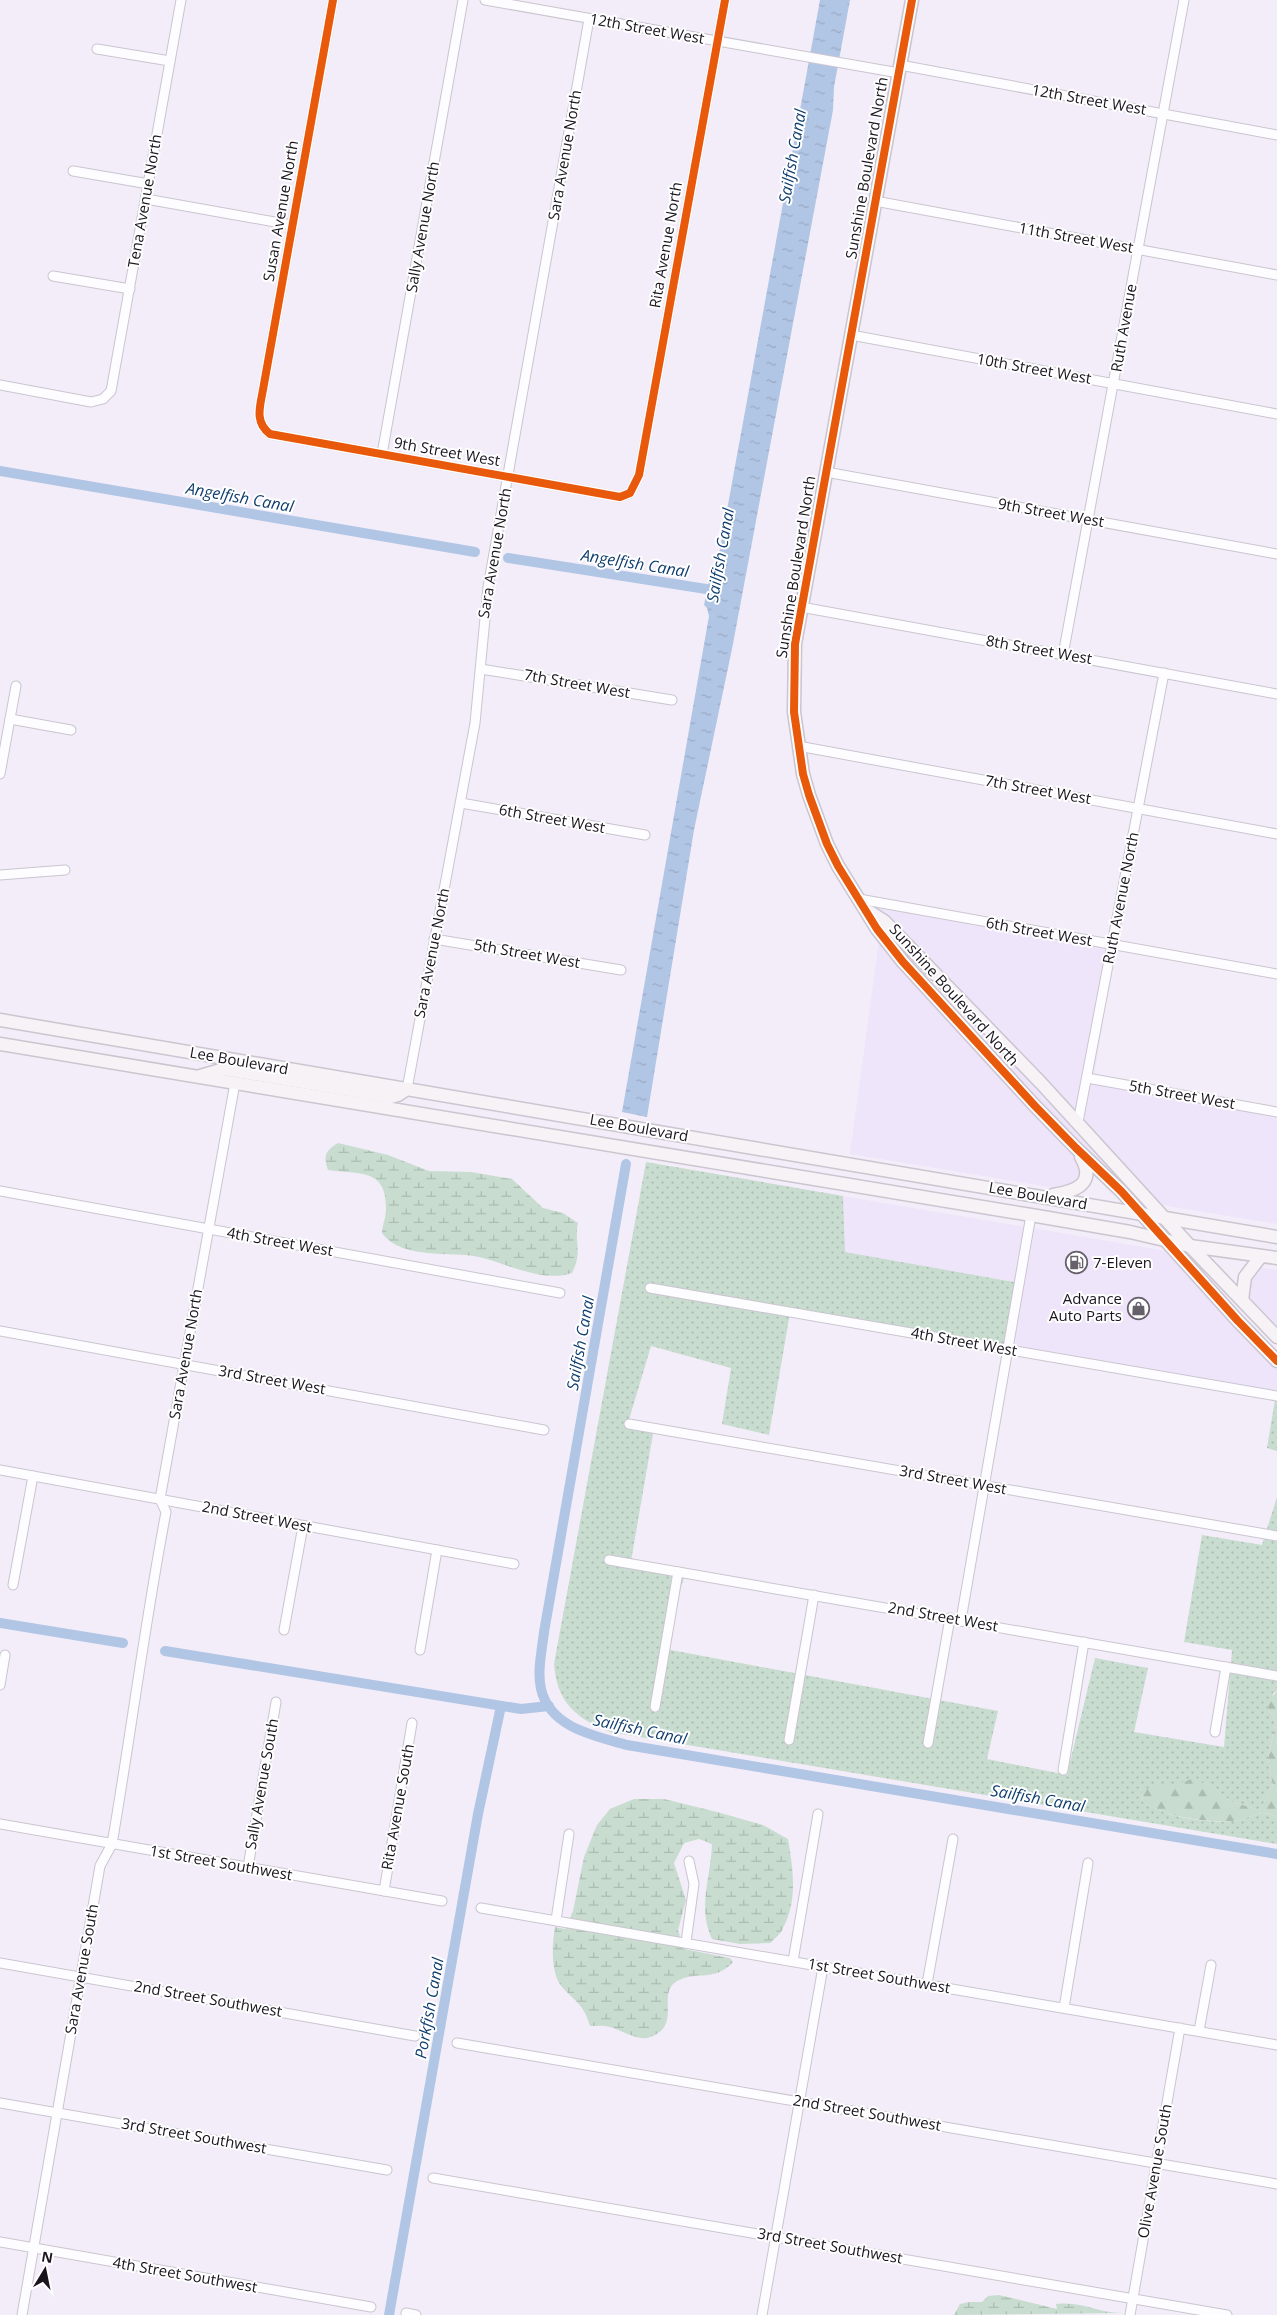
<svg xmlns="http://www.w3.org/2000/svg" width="1277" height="2315" viewBox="0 0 1277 2315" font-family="'Open Sans',sans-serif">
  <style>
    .built { fill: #efe5fa }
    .grass { fill: url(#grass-dots) }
    .forest { fill: url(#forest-firs) }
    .wetland { fill: url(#wetland-marsh) }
    .water { fill: url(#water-ripples) }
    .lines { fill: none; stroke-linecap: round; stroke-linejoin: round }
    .canal { stroke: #b1c6e5; stroke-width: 10 }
    .street-casing { stroke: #cbc5d0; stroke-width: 11 }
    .secondary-casing { stroke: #cbc5d0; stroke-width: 15 }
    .street { stroke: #fdfcfe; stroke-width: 9 }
    .secondary { stroke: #f6f2f6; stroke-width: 12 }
    .cycleway-casing { stroke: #fff; stroke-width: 11 }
    .cycleway { stroke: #e8590c; stroke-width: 8 }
    .labels { text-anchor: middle; stroke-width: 4; stroke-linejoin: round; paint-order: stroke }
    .street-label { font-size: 15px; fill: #19141d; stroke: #fff }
    .poi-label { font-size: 15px; fill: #19141d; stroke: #fff; text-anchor: start }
    .water-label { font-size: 16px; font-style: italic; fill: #103e6e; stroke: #fff }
  </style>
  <defs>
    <pattern id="grass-dots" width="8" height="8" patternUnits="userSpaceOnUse" patternTransform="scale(1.25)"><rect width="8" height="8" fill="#c8dccf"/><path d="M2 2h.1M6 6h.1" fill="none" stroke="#abbcb1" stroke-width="1.8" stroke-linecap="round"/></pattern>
    <pattern id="forest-firs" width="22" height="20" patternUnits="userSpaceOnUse" patternTransform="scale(1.25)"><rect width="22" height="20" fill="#c8dccf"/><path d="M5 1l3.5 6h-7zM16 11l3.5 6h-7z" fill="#abbcb1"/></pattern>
    <pattern id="wetland-marsh" width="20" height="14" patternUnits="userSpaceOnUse" patternTransform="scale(1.25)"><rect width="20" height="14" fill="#c8dccf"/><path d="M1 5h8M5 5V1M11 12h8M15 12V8" fill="none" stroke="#abbcb1"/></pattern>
    <pattern id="water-ripples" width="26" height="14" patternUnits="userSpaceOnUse" patternTransform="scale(1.25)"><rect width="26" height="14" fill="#b1c6e5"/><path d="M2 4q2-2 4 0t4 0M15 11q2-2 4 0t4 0" fill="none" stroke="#98a9c4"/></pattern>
  </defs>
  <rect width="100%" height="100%" fill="#f3edf9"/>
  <g class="built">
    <polygon points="870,904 1114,950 1094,1079 1277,1112 1277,1224 1161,1205 976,1007 976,1004 972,1004"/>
    <polygon points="879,940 897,965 1072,1152 1082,1170 1077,1182 1061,1189 850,1154"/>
    <polygon points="974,1021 1145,1203 1137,1201 1076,1141 973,1030"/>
    <polygon points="843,1196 1167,1251 1277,1370 1277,1394 1008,1348 1020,1283 845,1252"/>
    <polygon points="1259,1267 1277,1270 1277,1329 1247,1298 1250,1279"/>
  </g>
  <g class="grass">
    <path d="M646,1162L843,1196L845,1252L1020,1283L1008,1348L790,1313L769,1435L722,1424L731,1368L651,1346L628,1423L654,1428L631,1561L684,1578L660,1648L998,1711L987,1759L1067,1775L1095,1658L1148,1668L1134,1732L1224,1747L1232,1650L1184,1642L1202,1535L1262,1545L1277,1497V1691L1273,1693L1270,1712L1276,1719L1268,1759L1273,1786L1260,1810L1232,1802L1210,1785L1161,1786L1142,1792L1143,1802C1170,1818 1202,1823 1233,1821C1247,1820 1265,1806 1277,1818V1844L610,1732C575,1718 557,1702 554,1664Z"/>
    <polygon points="1276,1394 1277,1394 1277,1451 1267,1448"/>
  </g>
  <path class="forest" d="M1277,1691V1818C1265,1806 1247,1820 1233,1821C1202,1822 1170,1818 1143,1802L1142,1792C1157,1781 1175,1788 1191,1779L1210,1785L1232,1802L1260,1810L1273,1786L1268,1759L1276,1719L1270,1712L1267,1702Z"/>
  <g class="wetland">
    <path d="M338,1143L388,1155L429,1171L471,1172L512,1179L543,1208L563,1213L578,1223C574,1243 583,1252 572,1273C542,1283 509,1264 479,1257C451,1251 401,1260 382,1233C382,1225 386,1218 386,1210C387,1167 359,1175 328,1170C323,1156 325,1151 338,1143Z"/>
    <path d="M634,1799H664L717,1812L763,1825L788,1839C793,1868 798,1901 783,1928C781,1934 774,1939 770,1943L740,1944L712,1939C697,1908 711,1877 712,1844L699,1839L684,1843L674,1863L686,1900L678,1930L684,1949L730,1958L733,1962C715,1982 698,1971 679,1980C653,1992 686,2027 647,2038C637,2040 620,2030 610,2027C604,2025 597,2026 590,2026C584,2005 577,2003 563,1988C550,1975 552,1944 555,1927L565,1929L573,1911L584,1857L597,1825L610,1809Z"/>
    <path d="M999,2295L1057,2309L1056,2304C1083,2301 1097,2313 1122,2313L954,2315L960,2304L969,2302H982L988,2296Z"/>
  </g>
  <polygon class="water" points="820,0 850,0 834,87 833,110 732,649 694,830 647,1117 622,1112 709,616 707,608 704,605 709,580 716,573 717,565"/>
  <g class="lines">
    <g class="canal">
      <polyline points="0,471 475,552"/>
      <polyline points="508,558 719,591"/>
      <path d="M626,1164L544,1632C542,1650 537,1671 541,1689C550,1728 595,1736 627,1745L1277,1854"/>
      <polyline points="0,1623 123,1643"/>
      <polyline points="165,1651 521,1709 549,1706"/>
      <polyline points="389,2315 478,1814 501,1706"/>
    </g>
    <defs>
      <g id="street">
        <path d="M333,0L264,384C261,404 253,421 270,434L620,497L630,493L639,475L725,0"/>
        <polyline points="485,0 899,73"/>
        <polyline points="97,49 170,61"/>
        <polyline points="900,65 1277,135"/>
        <polyline points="73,171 149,184"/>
        <polyline points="146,199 292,225"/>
        <polyline points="875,201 1277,275"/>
        <polyline points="53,276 130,289"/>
        <polyline points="851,335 1277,414"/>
        <polyline points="0,385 91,402 103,399 111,391 181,0"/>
        <polyline points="382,454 463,0"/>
        <polyline points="826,472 1277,554"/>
        <polyline points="801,607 1277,694"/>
        <polyline points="1063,655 1184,0"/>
        <polyline points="481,669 672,700"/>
        <polyline points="10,719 71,730"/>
        <polyline points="798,746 1277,834"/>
        <polyline points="0,774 16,686"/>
        <polyline points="461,803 645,835"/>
        <polyline points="0,875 65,870"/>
        <polyline points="859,899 1277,974"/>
        <polyline points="434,939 621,970"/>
        <polyline points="1087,1078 1277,1112"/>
        <polyline points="407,1089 475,723 488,587 589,19"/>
        <polyline points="1078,1122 1164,673"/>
        <polyline points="0,1191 560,1293"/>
        <polyline points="650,1288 1277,1396"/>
        <polyline points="0,1331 544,1430"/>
        <polyline points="629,1424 1277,1536"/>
        <polyline points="0,1470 514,1564"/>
        <polyline points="609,1560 1277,1676"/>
        <polyline points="13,1585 33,1476"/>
        <polyline points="961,1620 1031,1215"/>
        <polyline points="284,1630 303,1526"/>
        <polyline points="420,1650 437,1550"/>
        <polyline points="0,1685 5,1655"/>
        <polyline points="655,1707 678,1572"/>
        <polyline points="1215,1732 1226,1667"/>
        <polyline points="789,1740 814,1595"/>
        <polyline points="928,1743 950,1618"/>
        <polyline points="1063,1770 1084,1642"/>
        <polyline points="0,1824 442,1901"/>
        <polyline points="248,1867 276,1702"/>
        <polyline points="384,1891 412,1723"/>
        <polyline points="481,1908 1277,2045"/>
        <polyline points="556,1920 569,1834"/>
        <polyline points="686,1942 694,1884 689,1861"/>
        <polyline points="793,1961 818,1814"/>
        <polyline points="0,1963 415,2036"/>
        <polyline points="927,1984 953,1839"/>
        <polyline points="1064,2008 1088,1863"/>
        <polyline points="1199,2031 1211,1965"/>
        <polyline points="457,2043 1277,2184"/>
        <polyline points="0,2103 387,2170"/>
        <polyline points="433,2178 1227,2315"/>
        <polyline points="0,2242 371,2307"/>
        <polyline points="406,2313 416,2315"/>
        <path d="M22,2315L100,1866L112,1844C131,1733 145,1622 166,1512L160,1499L235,1083"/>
        <polyline points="762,2315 823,1967"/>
        <polyline points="1130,2315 1180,2028"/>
      </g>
      <g id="secondary">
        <polyline points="912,0 795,644 794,712 803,774 809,795 827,844 838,866 877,929 903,962 1035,1106 1076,1148 1121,1191 1238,1321 1277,1361"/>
        <polyline points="870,912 884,921 1041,1083 1190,1246 1277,1337"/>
        <polyline points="0,1020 1277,1237"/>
        <polyline points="0,1044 1031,1215 1130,1232 1190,1246 1277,1258"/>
        <polyline points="200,1076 224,1069 391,1097 398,1095 407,1089"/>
        <path d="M1053,1195C1077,1191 1096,1183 1081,1157"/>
        <polyline points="1242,1300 1245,1277 1261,1256"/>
      </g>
    </defs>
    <use href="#street" class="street-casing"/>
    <use href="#secondary" class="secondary-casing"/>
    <use href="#street" class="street"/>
    <use href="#secondary" class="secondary"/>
    <defs>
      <g id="cycleway">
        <path d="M333,0L264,384C261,404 253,421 270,434L620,497L630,493L639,475L725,0"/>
        <polyline points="912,0 795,644 794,712 803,774 809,795 827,844 838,866 877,929 903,962 1035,1106 1076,1148 1121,1191 1238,1321 1277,1361"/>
      </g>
    </defs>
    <use href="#cycleway" class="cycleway-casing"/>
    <use href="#cycleway" class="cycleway"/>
  </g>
  <defs>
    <symbol id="fuel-ring" viewBox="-11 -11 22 22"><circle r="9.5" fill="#fff" stroke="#65606a" stroke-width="1.5"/><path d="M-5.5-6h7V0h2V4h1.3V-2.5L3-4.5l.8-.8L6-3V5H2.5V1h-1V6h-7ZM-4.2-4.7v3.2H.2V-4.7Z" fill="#65606a"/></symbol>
    <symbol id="shop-ring" viewBox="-11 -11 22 22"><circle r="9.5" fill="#fff" stroke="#65606a" stroke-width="1.5"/><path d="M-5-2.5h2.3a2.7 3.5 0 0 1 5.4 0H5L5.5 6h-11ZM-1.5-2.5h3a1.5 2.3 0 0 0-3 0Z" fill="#65606a"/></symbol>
  </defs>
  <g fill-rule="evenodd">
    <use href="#fuel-ring" x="1064" y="1250" width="25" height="25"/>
    <use href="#shop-ring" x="1126" y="1296" width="25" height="25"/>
  </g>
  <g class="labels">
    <g class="street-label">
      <text transform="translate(647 29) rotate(10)" y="5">12th Street West</text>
      <text transform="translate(1089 100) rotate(10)" y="5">12th Street West</text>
      <text transform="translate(565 155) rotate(-80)" y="5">Sara Avenue North</text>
      <text transform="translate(867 168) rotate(-80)" y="5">Sunshine Boulevard North</text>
      <text transform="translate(145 201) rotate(-80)" y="5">Tena Avenue North</text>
      <text transform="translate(281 211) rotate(-80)" y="5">Susan Avenue North</text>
      <text transform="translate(423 227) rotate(-80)" y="5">Sally Avenue North</text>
      <text transform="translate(1076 238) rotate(10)" y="5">11th Street West</text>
      <text transform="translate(666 245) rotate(-80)" y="5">Rita Avenue North</text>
      <text transform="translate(1124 328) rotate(-80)" y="5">Ruth Avenue</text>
      <text transform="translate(1034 369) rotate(10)" y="5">10th Street West</text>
      <text transform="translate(447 452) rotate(10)" y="5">9th Street West</text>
      <text transform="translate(1051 513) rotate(10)" y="5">9th Street West</text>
      <text transform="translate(495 553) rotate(-80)" y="5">Sara Avenue North</text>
      <text transform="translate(796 567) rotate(-81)" y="5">Sunshine Boulevard North</text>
      <text transform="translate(1039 650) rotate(10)" y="5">8th Street West</text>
      <text transform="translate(577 684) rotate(10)" y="5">7th Street West</text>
      <text transform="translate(1038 790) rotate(10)" y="5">7th Street West</text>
      <text transform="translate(552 819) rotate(10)" y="5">6th Street West</text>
      <text transform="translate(1121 898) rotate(-79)" y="5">Ruth Avenue North</text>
      <text transform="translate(1039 932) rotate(10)" y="5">6th Street West</text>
      <text transform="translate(432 953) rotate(-79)" y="5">Sara Avenue North</text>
      <text transform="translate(527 954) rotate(10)" y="5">5th Street West</text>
      <text transform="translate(954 995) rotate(48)" y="5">Sunshine Boulevard North</text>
      <text transform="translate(239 1061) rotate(10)" y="5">Lee Boulevard</text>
      <text transform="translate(1182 1095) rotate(10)" y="5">5th Street West</text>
      <text transform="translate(639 1128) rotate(10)" y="5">Lee Boulevard</text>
      <text transform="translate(1038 1196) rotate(10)" y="5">Lee Boulevard</text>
      <text transform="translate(280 1242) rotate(10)" y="5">4th Street West</text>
      <text transform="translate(964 1342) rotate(10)" y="5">4th Street West</text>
      <text transform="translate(186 1354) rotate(-80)" y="5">Sara Avenue North</text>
      <text transform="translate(272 1380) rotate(10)" y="5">3rd Street West</text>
      <text transform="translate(953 1480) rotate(10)" y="5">3rd Street West</text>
      <text transform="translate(257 1517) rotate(11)" y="5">2nd Street West</text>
      <text transform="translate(943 1617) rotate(10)" y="5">2nd Street West</text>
      <text transform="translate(262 1784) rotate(-80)" y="5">Sally Avenue South</text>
      <text transform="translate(398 1807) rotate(-80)" y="5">Rita Avenue South</text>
      <text transform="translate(221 1863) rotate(10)" y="5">1st Street Southwest</text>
      <text transform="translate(82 1969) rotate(-80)" y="5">Sara Avenue South</text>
      <text transform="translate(879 1976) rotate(10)" y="5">1st Street Southwest</text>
      <text transform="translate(208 1999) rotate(10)" y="5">2nd Street Southwest</text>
      <text transform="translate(867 2113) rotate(10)" y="5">2nd Street Southwest</text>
      <text transform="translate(194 2136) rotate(10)" y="5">3rd Street Southwest</text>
      <text transform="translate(1155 2171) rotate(-80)" y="5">Olive Avenue South</text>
      <text transform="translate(830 2246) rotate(10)" y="5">3rd Street Southwest</text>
      <text transform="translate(185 2275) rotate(10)" y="5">4th Street Southwest</text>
    </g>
    <g class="poi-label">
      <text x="1093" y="1268">7-Eleven</text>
      <text x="1122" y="1304" text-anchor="end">Advance<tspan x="1122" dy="17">Auto Parts</tspan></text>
    </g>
    <g class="water-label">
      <text transform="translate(792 156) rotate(-80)" y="6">Sailfish Canal</text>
      <text transform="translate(240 497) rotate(10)" y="6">Angelfish Canal</text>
      <text transform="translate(720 555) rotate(-80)" y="6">Sailfish Canal</text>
      <text transform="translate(635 563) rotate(9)" y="6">Angelfish Canal</text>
      <text transform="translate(580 1343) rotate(-80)" y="6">Sailfish Canal</text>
      <text transform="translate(640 1729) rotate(12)" y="6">Sailfish Canal</text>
      <text transform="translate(1038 1798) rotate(10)" y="6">Sailfish Canal</text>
      <text transform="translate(429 2008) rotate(-80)" y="6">Porkfish Canal</text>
    </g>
  </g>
  <g transform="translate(45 2270) rotate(10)" stroke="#ffffff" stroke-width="4" paint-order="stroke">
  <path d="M0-4L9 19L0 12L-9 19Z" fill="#19141d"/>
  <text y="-8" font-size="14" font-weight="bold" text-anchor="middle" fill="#19141d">N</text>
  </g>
</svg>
